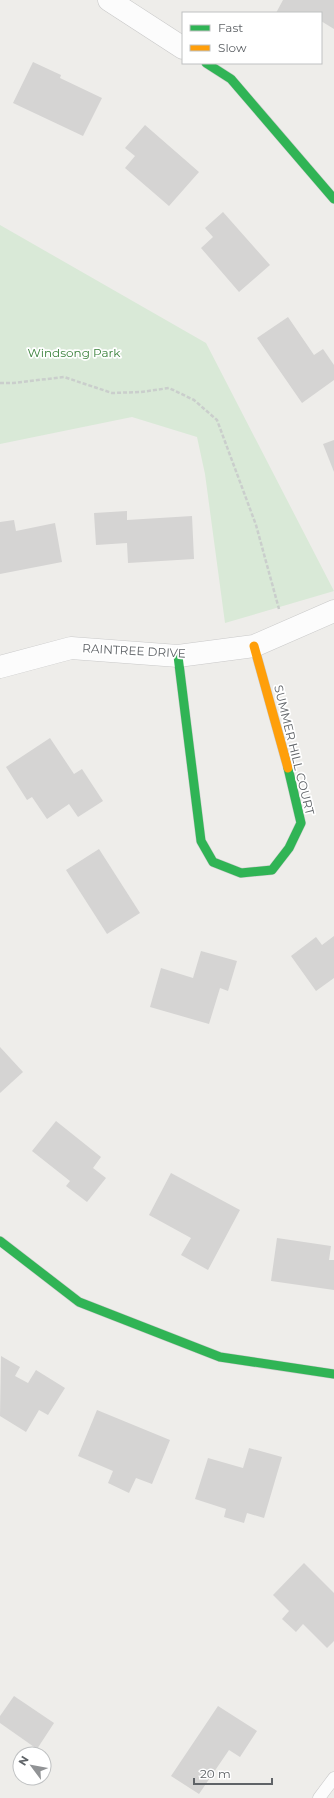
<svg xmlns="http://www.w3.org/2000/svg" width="334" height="1798" viewBox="0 0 334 1798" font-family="Montserrat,sans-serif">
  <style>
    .green { fill: #d9e9d7 }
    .building { fill: #d5d4d3 }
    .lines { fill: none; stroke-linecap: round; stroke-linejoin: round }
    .lane-casing { stroke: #c9c9c9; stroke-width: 13 }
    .street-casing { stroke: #c9c9c9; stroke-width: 23 }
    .fast-casing { stroke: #cbcbcb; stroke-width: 10 }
    .slow-casing { stroke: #cbcbcb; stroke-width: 10 }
    .path { stroke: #cacecc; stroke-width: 2.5; stroke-dasharray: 4 2; stroke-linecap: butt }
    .lane { stroke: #fcfcfc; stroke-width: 12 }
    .street { stroke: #fcfcfc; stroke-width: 22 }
    .fast { stroke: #30b455; stroke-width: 9 }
    .slow { stroke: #ff9f0a; stroke-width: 9 }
    .labels { text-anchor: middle; stroke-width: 3.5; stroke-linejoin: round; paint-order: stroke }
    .park-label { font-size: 12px; fill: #3b823c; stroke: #fff }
    .street-label { font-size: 12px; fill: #5f6367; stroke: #fff }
  </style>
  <rect width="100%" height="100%" fill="#eeedea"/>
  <polygon class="green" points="0,225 206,343 334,591 225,623 205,474 197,437 132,417 0,444"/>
  <g class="building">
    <polygon points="283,0 334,0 334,29 321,21 321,13 276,13"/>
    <polygon points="33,62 61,75 60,78 102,98 83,136 13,103"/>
    <polygon points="145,125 199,172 169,206 125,168 135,156 125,148"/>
    <polygon points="223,212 270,265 239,292 201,248 213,237 205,228"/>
    <polygon points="288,317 314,355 323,349 334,365 334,380 302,403 257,338"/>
    <polygon points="334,440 334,472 323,444"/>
    <polygon points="127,511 127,520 192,516 194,559 128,563 127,543 96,545 94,513"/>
    <polygon points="14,520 16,531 55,523 62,562 0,574 0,522"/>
    <polygon points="50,738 74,774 82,769 103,801 78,817 69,804 47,819 32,797 27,800 6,767"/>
    <polygon points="99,849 140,913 107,934 66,870"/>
    <polygon points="334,936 334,978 316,991 291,956 316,937 322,945"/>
    <polygon points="201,951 237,961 228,991 220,988 209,1024 150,1007 161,968 193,978"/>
    <polygon points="0,1047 23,1072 0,1093"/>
    <polygon points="56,1121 101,1157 93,1168 106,1178 87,1202 66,1186 70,1181 32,1151"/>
    <polygon points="171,1173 240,1210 208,1270 181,1255 191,1238 149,1215"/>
    <polygon points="277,1238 331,1246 329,1260 334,1260 334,1290 271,1281"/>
    <polygon points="1,1356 20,1367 15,1376 28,1383 36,1370 65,1388 48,1415 39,1410 26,1432 0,1416"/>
    <polygon points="97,1410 170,1440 152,1484 136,1478 129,1493 108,1483 113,1471 78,1456"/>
    <polygon points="249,1448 282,1457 264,1518 247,1513 244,1523 224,1517 226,1509 195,1499 208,1458 243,1468"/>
    <polygon points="304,1563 334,1593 334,1641 327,1648 303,1624 296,1632 282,1619 289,1611 273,1595"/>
    <polygon points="14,1696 54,1723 37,1749 0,1723 0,1716"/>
    <polygon points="218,1706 257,1731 240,1757 229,1750 199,1794 171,1776"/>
  </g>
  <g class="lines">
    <defs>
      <polyline id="lane" points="319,1798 334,1778"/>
      <g id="street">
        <polyline points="109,0 183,48"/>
        <polyline points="0,667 71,648 178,656 254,646 334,611"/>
      </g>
      <g id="fast">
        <polyline points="206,63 231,79 334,199"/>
        <polyline points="178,656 201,841 213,862 241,873 272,870 289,848 301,823 288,768"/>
        <polyline points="0,1241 79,1302 220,1357 334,1374"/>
      </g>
      <polyline id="slow" points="254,646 288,768"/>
    </defs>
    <use href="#lane" class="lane-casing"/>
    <use href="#street" class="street-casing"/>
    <use href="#fast" class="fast-casing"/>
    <use href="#slow" class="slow-casing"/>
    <polyline class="path" points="0,383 13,383 64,377 112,393 141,392 169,388 194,400 217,420 256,525 279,609"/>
    <use href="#lane" class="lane"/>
    <use href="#street" class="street"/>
    <use href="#fast" class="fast"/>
    <use href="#slow" class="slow"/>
  </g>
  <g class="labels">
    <g class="park-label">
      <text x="74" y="357">Windsong Park</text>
    </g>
    <g class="street-label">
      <text transform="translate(134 651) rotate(3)" y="4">RAINTREE DRIVE</text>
      <text transform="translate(294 750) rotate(76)" y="4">SUMMER HILL COURT</text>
    </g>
  </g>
  <rect x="182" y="12" width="140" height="52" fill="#ffffff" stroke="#bfc1c2"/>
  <rect x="190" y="25" width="20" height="6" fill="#30b455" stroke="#bfc1c2"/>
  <text x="218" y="32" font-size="12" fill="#5f6367">Fast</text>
  <rect x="190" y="45" width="20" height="6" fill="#ff9f0a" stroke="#bfc1c2"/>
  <text x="218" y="52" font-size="12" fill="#5f6367">Slow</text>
  <g transform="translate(32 1766) rotate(302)"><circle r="19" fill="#ffffff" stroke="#bfc1c2"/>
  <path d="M0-3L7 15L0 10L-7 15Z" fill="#919395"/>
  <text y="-6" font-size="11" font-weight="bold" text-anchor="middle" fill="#5f6367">N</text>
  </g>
  <path d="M194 1778v6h78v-6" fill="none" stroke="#5f6367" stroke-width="2"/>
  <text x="200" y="1778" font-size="12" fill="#5f6367" stroke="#ffffff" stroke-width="3" paint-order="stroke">20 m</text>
</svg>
